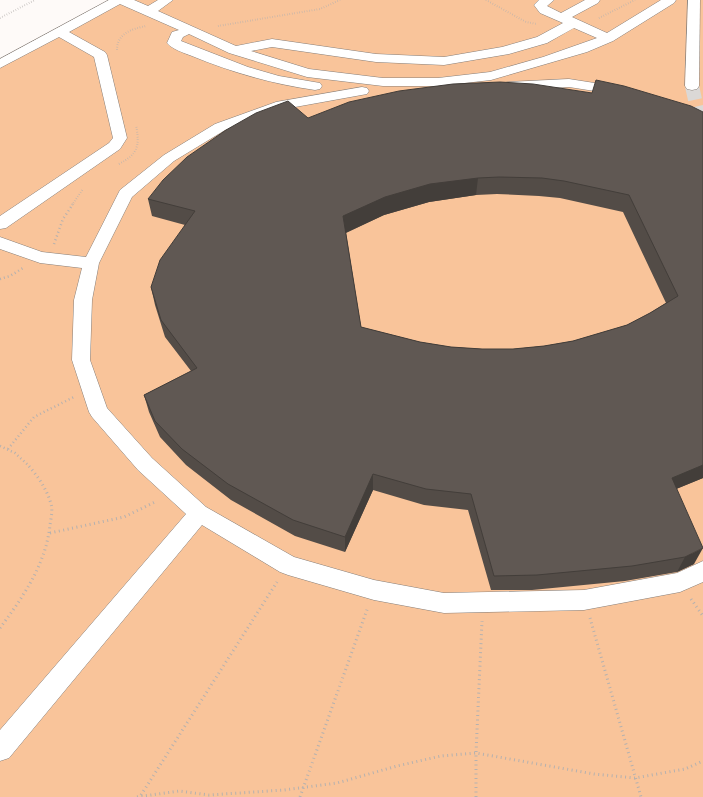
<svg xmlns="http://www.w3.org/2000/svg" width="703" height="797" viewBox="0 0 703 797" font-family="Helvetica,sans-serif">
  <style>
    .green { fill: #f9c49a }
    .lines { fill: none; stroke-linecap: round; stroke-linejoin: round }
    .minor-tunnel { stroke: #dbd8d6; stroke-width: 14; stroke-dasharray: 14 7; stroke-linecap: butt }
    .minor-casing { stroke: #877f79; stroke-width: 1 }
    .path-far2 { stroke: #b5b1af; stroke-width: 2; stroke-dasharray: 0.5 2; stroke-linecap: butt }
    .path-far1 { stroke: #b5b1af; stroke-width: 2.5; stroke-dasharray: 1 3; stroke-linecap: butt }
    .path { stroke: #b5b1af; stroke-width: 3; stroke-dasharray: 1 3.5; stroke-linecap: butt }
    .minor { fill: #fff; fill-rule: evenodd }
    .wall { fill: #534c47; fill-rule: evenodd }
    .shaded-wall { fill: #433e3a }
    .building { fill: #605853; stroke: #433e3a; fill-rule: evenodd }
  </style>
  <rect width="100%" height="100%" fill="#fefaf8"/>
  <polygon class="green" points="118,0 703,0 703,797 0,797 0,67"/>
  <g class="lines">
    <polyline class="minor-tunnel" points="692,86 702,131"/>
    <defs>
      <g id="minor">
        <path d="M109,0H134L148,6L158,0H173L158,11L236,46L272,39L376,54L444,57L502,47L537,37L563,23L540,13L534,5L539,0H554L547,6L561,13L585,0H600L598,3L572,17L607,33L661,0H676L674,3L613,41L587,52L491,80L438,86H383L307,77L229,53L189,34L183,37L181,41L248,67L279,76L320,83L322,86L320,89L315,90C272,84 231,72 192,56C184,53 172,49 167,43L172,32L179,30L120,4L69,32L105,52L107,55L127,138L120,149L6,228L0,229V216L109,143L113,138L94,57L59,37L0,68V59ZM574,28L597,38L543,57L490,72L438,78H383L309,69L251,51L272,47L376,62L444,65L509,54L547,43Z"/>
        <polygon points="688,0 700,0 699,86 697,89 692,90 687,89 685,86"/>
        <polygon points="569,79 620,87 625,88 627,91 625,94 620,95 569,87 508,90 503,89 501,86 503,83 508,82"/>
        <polygon points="362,87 367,88 369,91 367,94 284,109 225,130 174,161 132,197 99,263 92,300 90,360 107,408 152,458 206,507 294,557 374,580 444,593 584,590 677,573 703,561 703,582 680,592 584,610 444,613 374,600 288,575 280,572 202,525 9,758 0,761 0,730 186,514 138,470 92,417 89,412 72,360 74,300 82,268 40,263 0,249 0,237 42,252 86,257 120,190 164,155 215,124 276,102"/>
      </g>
    </defs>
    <use href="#minor" class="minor-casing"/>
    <g class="path-far2">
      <polyline points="486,0 526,22 537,24"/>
      <polyline points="0,18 35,0"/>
      <polyline points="599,18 635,0"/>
      <polyline points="218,26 320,9 340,0"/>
      <path d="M117,50C117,33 132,29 146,26"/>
      <path d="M119,164C138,154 140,146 136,125"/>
      <polyline points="72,205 83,189"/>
    </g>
    <g class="path-far1">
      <polyline points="54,244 63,219 73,204"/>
      <polyline points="0,279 10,276 23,268"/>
      <polyline points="0,446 15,453 28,465"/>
      <polyline points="8,449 34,417 74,397"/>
    </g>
    <g class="path">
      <polyline points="50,533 124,517 157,501"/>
      <polyline points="691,599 703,616"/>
      <polyline points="590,618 641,797"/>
      <path d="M0,628C23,597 46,564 50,525C51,518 53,510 51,504C47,489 37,475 27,464"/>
      <polyline points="141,795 277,582"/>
      <polyline points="137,797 179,791 209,795 284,790 337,783 397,766 441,756 476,753 594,774 635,778 685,769 703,761"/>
      <polyline points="300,797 368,607"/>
      <polyline points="476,797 476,753 482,621"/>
    </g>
    <use href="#minor" class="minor"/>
  </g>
  <path class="wall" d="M703,112V478L676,489L694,564L677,572L625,581L532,590H491L468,510L424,505L373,490L345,552L295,536L231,500L186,465L160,437L149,412L144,395L191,371L165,337L155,305L151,287L185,225L152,216L148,199L308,118ZM497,194L539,196L560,198L623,212L666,303L650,313L627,325L573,341L544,346L513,349H482L451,347L420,342L361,327L346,233L384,215L429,202L476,195Z"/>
  <g class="shaded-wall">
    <polygon points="478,178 476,195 429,202 384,215 343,234 343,216 385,197 430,184"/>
    <polygon points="703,465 703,478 664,494 672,478"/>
    <polygon points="373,474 373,490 345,552 345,537"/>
    <polygon points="703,548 694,564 677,572 685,557"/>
  </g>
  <path class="building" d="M596,80L624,86L691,106L703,112V465L672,478L703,548L685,557L632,566L537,575L494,576L471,494L426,489L373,474L345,537L293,520L228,484L182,449L155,421L144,395L197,368L161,320L151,287L160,260L195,211L148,199L163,180L187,157L226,130L256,113L288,101L308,118L349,102L399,91L453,84L500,82L533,84L592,93ZM499,177L542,178L564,181L629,195L678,296L650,313L627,325L573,341L544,346L513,349H482L451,347L420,342L361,327L343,216L385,197L430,184L478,178Z"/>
</svg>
